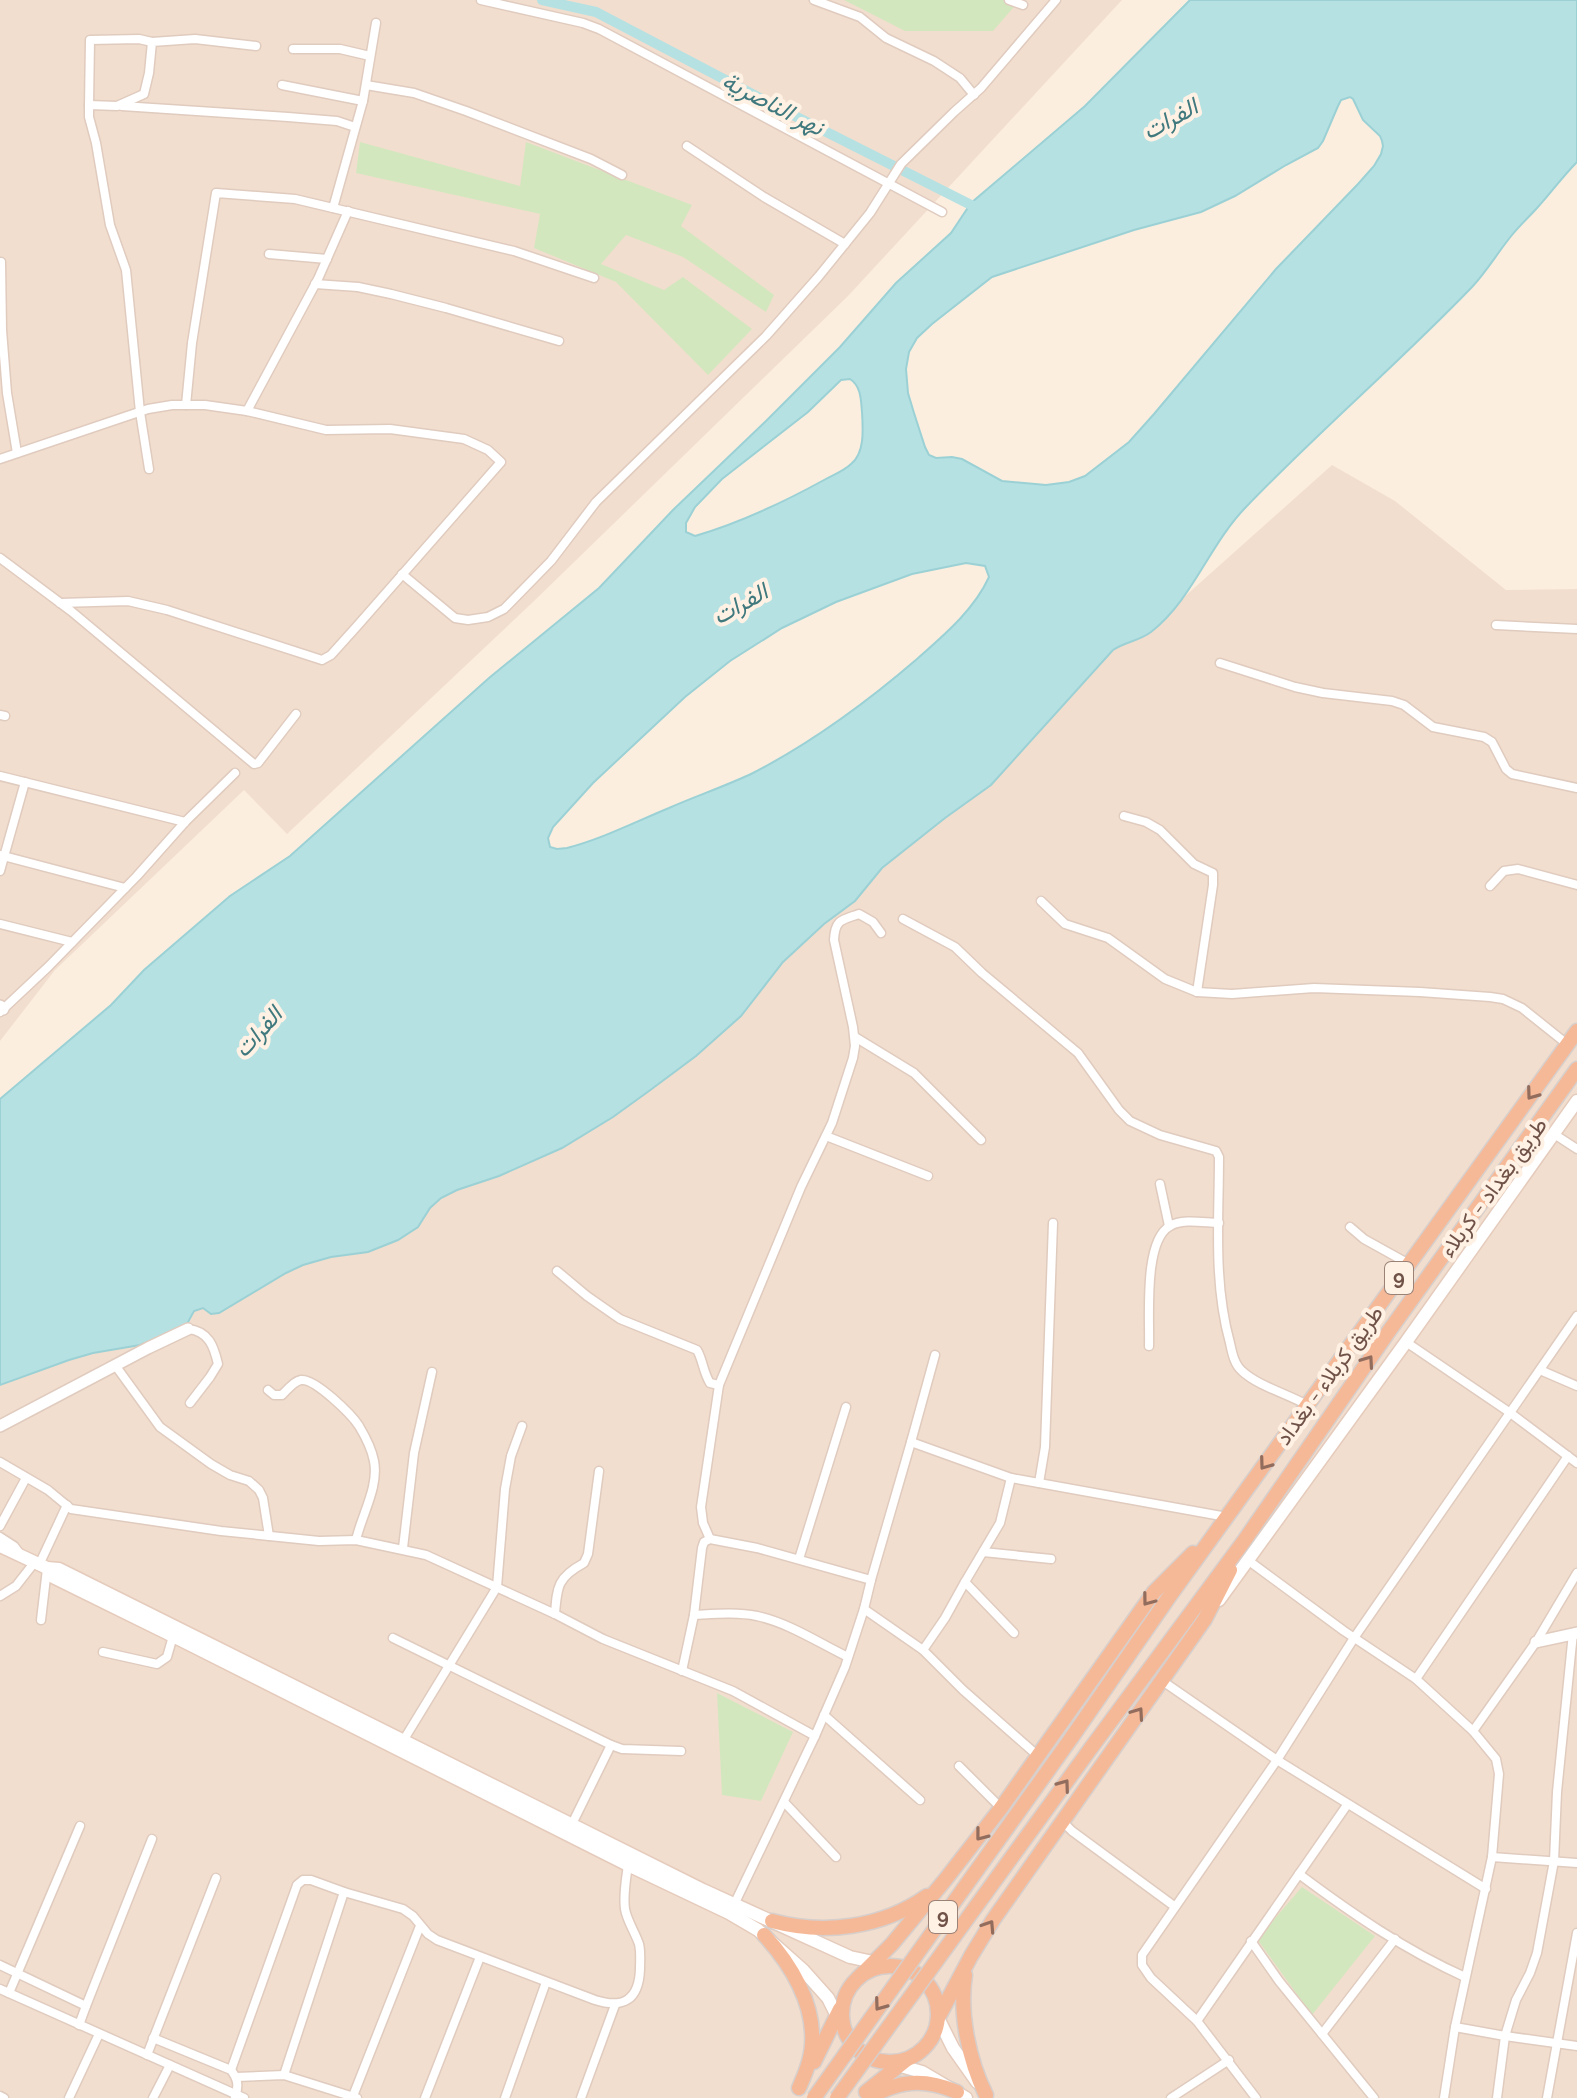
<svg xmlns="http://www.w3.org/2000/svg" width="1577" height="2098" viewBox="0 0 1577 2098" font-family="Raleway,Vazirmatn,sans-serif">
  <style>
    .residential { fill: #f2dece }
    .green { fill: #d3e7bf }
    .water { fill: #b5e1e3; stroke: #9bd1d5; stroke-width: 2; fill-rule: evenodd }
    .lines { fill: none; stroke-linecap: round; stroke-linejoin: round }
    .canal { stroke: #b5e1e3; stroke-width: 10 }
    .minor-casing { stroke: #e0cbbf; stroke-width: 11 }
    .tertiary-casing { stroke: #e0cbbf; stroke-width: 14 }
    .secondary-casing { stroke: #e5cbbc; stroke-width: 15 }
    .trunk-casing { stroke: #d7cfcc; stroke-width: 17 }
    .minor { stroke: #fff; stroke-width: 8 }
    .tertiary { stroke: #fff; stroke-width: 11 }
    .secondary { stroke: #fff; stroke-width: 12 }
    .trunk { stroke: #f6b998; stroke-width: 14 }
    .trunk-bridge-casing { stroke: #d7cfcc; stroke-width: 17; stroke-linecap: butt }
    .trunk-bridge { stroke: #f6b998; stroke-width: 14 }
    .oneway { stroke: #926c5c }
    .labels { text-anchor: middle; stroke-width: 8; stroke-linejoin: round; paint-order: stroke }
    .shield { fill: #fff2e5; stroke: #9b8277; stroke-width: 2 }
    .shield-label { font-size: 20px; font-weight: bold; fill: #705248 }
    .street-label { font-size: 22px; fill: #705248; stroke: #fff2e5 }
    .water-label { font-size: 24px; font-style: italic; fill: #3f787d; stroke: #fff2e5 }
  </style>
  <rect width="100%" height="100%" fill="#fbeedf"/>
  <g class="residential">
    <polygon points="0,0 1122,0 848,296 533,602 287,834 244,790 55,970 0,1041"/>
    <polygon points="1332,465 1395,501 1506,590 1577,589 1577,2098 0,2098 0,1385 69,1360 108,1349 190,1321 194,1311 198,1309 203,1308 212,1314 219,1313 286,1273 303,1265 331,1257 368,1252 398,1240 418,1227 430,1208 440,1198 457,1190 499,1176 562,1148 613,1117 695,1056 741,1016 783,962 824,924 855,901 882,868 945,818 991,785 1113,650 1122,644 1137,640 1151,632 1183,598"/>
  </g>
  <g class="green">
    <polygon points="844,0 1020,0 993,31 905,31"/>
    <polygon points="360,142 520,186 526,142 692,205 681,226 774,295 766,312 683,257 626,235 601,264 664,290 683,277 752,329 708,375 616,282 534,248 540,214 356,173"/>
    <polygon points="717,1693 793,1732 761,1801 722,1795"/>
    <polygon points="1302,1887 1375,1936 1312,2015 1257,1939"/>
  </g>
  <path class="water" d="M1190,0H1577V162C1562,177 1551,193 1537,208C1529,217 1520,225 1512,235C1498,252 1487,271 1472,287C1399,363 1319,431 1246,507C1209,545 1193,599 1151,632C1139,641 1125,642 1113,650L991,785L945,818L882,868L855,901L824,924L783,962L741,1016L696,1056L649,1091L613,1117L562,1148L499,1176L457,1190L441,1198L430,1208L418,1227L398,1240L368,1252L331,1257L303,1265L286,1273L219,1313L211,1314L203,1308L194,1311L187,1324L166,1335L140,1345L93,1353L69,1360L0,1385V1099L111,1005L144,970L230,896L290,856L489,678L599,588L673,510L766,421L840,347L896,283L951,233L971,203L1085,106ZM1350,97L1353,99L1363,120L1380,136L1382,141L1383,146L1381,154L1374,166L1358,184L1276,269L1154,414L1129,442L1085,476L1069,482L1046,485L1002,481L962,459L952,457L936,458L929,455L925,447L914,413L908,393L906,369L909,352L917,338L932,324L992,277L1134,230L1201,212L1235,196L1286,165L1318,148L1323,141L1338,106L1341,100ZM850,379C861,386 861,400 862,412C863,429 865,453 851,464C844,471 833,475 824,480C784,502 739,523 695,536L686,532V523L695,507L722,479L808,412L841,380ZM966,563L985,566L989,577C974,610 944,635 917,659C867,702 813,742 753,773C726,786 696,796 669,808C635,822 602,839 567,848L557,849L550,847L548,838L553,827L593,783L685,697L730,661L782,628L836,602L912,574Z"/>
  <g class="lines">
    <polyline class="canal" points="542,0 596,12 775,106 981,210"/>
    <defs>
      <g id="minor">
        <polyline points="481,0 583,23 599,29 942,212"/>
        <polyline points="814,0 860,17 886,38 934,61 960,78 974,95"/>
        <polyline points="1009,0 1023,5"/>
        <polyline points="293,49 340,49 370,56"/>
        <polyline points="282,85 363,101"/>
        <polyline points="366,85 414,93 466,111 591,159 622,175"/>
        <polyline points="89,105 90,40 139,39 152,42"/>
        <polyline points="122,106 288,117 337,121 355,127"/>
        <polyline points="687,146 764,197 845,244"/>
        <polyline points="333,208 363,101 376,23"/>
        <polyline points="269,254 327,259"/>
        <polyline points="1,262 2,330 7,393 17,453"/>
        <polyline points="315,284 358,287 391,294 446,308 559,341"/>
        <polyline points="186,405 192,343 216,193 295,199 514,251 594,278"/>
        <polyline points="247,411 318,279 348,211"/>
        <polyline points="0,459 148,409 172,405 205,405 247,411 326,430 390,429 464,439 488,450 501,462 358,625 331,655 322,660 167,610 128,601 60,603"/>
        <polyline points="149,469 140,412 126,270 110,225 96,143 89,117 89,105 117,106 144,94 149,73 152,42 195,39 256,46"/>
        <polyline points="0,558 71,611 254,764 258,763 296,714"/>
        <polyline points="402,574 455,618 468,620 488,617 504,609 551,561 596,502 766,336 819,276 870,213 901,164 954,112 981,88 1056,0"/>
        <polyline points="1496,625 1577,629"/>
        <polyline points="1220,663 1295,687 1323,693 1392,701 1404,705 1433,727 1484,737 1492,742 1506,769 1512,774 1577,788"/>
        <polyline points="0,715 5,716"/>
        <polyline points="0,776 185,822"/>
        <polyline points="1124,816 1146,822 1160,830 1194,864 1213,873 1213,885 1197,992"/>
        <polyline points="0,855 125,888"/>
        <polyline points="0,871 25,782"/>
        <polyline points="1490,886 1504,871 1518,869 1577,885"/>
        <polyline points="1041,901 1065,924 1108,938 1165,979 1197,992 1232,994 1314,988 1420,992 1490,997 1503,999 1522,1008 1567,1044"/>
        <path d="M903,919L955,947L982,973L1078,1053L1119,1110L1130,1121L1160,1135L1216,1151L1219,1157C1219,1219 1213,1282 1230,1343C1232,1352 1234,1364 1242,1371C1258,1386 1288,1394 1307,1405"/>
        <polyline points="0,924 72,942"/>
        <polyline points="0,1012 48,967 137,876 185,822 235,773"/>
        <polyline points="855,1037 914,1073 981,1140"/>
        <polyline points="1554,1134 1577,1149"/>
        <polyline points="826,1136 928,1176"/>
        <polyline points="1160,1184 1169,1226"/>
        <polyline points="1350,1227 1364,1239 1409,1264"/>
        <path d="M557,1271L587,1296L620,1319L697,1350C703,1360 703,1372 710,1383L719,1385"/>
        <path d="M188,1329C209,1331 214,1347 218,1364L210,1377L190,1403"/>
        <polyline points="1406,1342 1509,1412 1577,1463"/>
        <path d="M1149,1346C1150,1319 1143,1241 1170,1226C1183,1218 1205,1223 1219,1223"/>
        <polyline points="935,1355 911,1442 1011,1478 1227,1517"/>
        <polyline points="115,1365 160,1427 211,1464 230,1475 249,1481 259,1490 263,1498 269,1536"/>
        <polyline points="1540,1370 1577,1386"/>
        <path d="M268,1390L274,1395H282C287,1390 294,1381 301,1380C315,1378 352,1415 359,1426C365,1436 372,1450 374,1461C379,1487 362,1514 356,1540"/>
        <polyline points="0,1462 48,1490 71,1509 221,1531 319,1541 356,1540 426,1555 555,1614 603,1639 733,1691 815,1736"/>
        <polyline points="1011,1478 1000,1523 965,1582 1014,1633"/>
        <polyline points="1039,1483 1045,1447 1053,1223"/>
        <polyline points="0,1526 26,1478"/>
        <polyline points="0,1537 14,1546 20,1554"/>
        <path d="M710,1539L703,1523L701,1507L719,1385L801,1187L832,1123L853,1058L855,1046L853,1027L834,940C835,919 842,920 859,914L873,922L881,933"/>
        <polyline points="403,1548 414,1453 432,1372"/>
        <polyline points="983,1552 1051,1559"/>
        <polyline points="799,1559 846,1407"/>
        <polyline points="1249,1561 1344,1631 1416,1679 1473,1731"/>
        <polyline points="39,1565 67,1505"/>
        <polyline points="0,1596 16,1586 34,1563"/>
        <polyline points="864,1609 923,1650 963,1690 1037,1755"/>
        <path d="M555,1614C557,1586 558,1577 584,1563L588,1554L599,1471"/>
        <path d="M694,1615C715,1614 736,1612 757,1616C789,1623 819,1643 848,1657"/>
        <polyline points="41,1620 47,1569"/>
        <polyline points="393,1638 611,1745 622,1749 681,1751"/>
        <polyline points="923,1650 945,1618 965,1582"/>
        <polyline points="103,1652 157,1664 167,1657 173,1636"/>
        <polyline points="682,1671 694,1615 702,1548 704,1542 710,1539 757,1548 871,1580"/>
        <polyline points="1416,1679 1568,1456"/>
        <polyline points="1161,1680 1277,1760 1486,1889"/>
        <polyline points="824,1715 920,1800"/>
        <polyline points="403,1741 497,1587 505,1489 511,1456 522,1426"/>
        <polyline points="959,1766 1001,1808"/>
        <polyline points="784,1802 836,1857"/>
        <polyline points="1062,1821 1072,1831 1174,1906"/>
        <polyline points="572,1824 611,1745"/>
        <polyline points="1492,1857 1577,1863"/>
        <path d="M1299,1874C1351,1913 1405,1950 1465,1977"/>
        <polyline points="732,1909 815,1736 845,1667 864,1609 871,1580 911,1442"/>
        <polyline points="1251,1941 1279,1981 1374,2098"/>
        <polyline points="0,1965 86,2006 79,2025"/>
        <polyline points="0,1989 244,2098"/>
        <polyline points="9,1993 80,1826"/>
        <polyline points="86,2006 152,1839"/>
        <polyline points="1197,2021 1347,1805"/>
        <polyline points="1455,2027 1505,2036 1577,2046"/>
        <polyline points="1322,2034 1395,1939"/>
        <path d="M153,2038L231,2070C238,2079 239,2086 235,2097"/>
        <polyline points="147,2055 216,1878"/>
        <path d="M231,2070L297,1885L303,1880H311L344,1892L403,1909L413,1916L428,1934L437,1940L595,2000C623,2009 639,2000 640,1969C640,1961 641,1952 639,1944C635,1932 627,1921 625,1909C623,1895 626,1879 628,1865"/>
        <polyline points="284,2075 344,1892"/>
        <polyline points="236,2077 284,2075 357,2098"/>
        <polyline points="0,2096 4,2098"/>
        <polyline points="353,2096 420,1926"/>
        <polyline points="69,2098 99,2034"/>
        <polyline points="153,2098 170,2065"/>
        <polyline points="425,2098 480,1957"/>
        <polyline points="505,2098 546,1982"/>
        <polyline points="581,2098 615,2005"/>
        <polyline points="1171,2098 1229,2060"/>
        <polyline points="1256,2098 1197,2021 1151,1978 1142,1965 1142,1955 1277,1760 1354,1638 1577,1316"/>
        <polyline points="1444,2098 1455,2027 1492,1857 1499,1774 1496,1759 1473,1731 1536,1642 1577,1573"/>
        <polyline points="1497,2098 1505,2036 1516,2000 1530,1973 1537,1953 1554,1861 1557,1792 1573,1633"/>
        <polyline points="1547,2098 1577,1933"/>
      </g>
      <g id="tertiary">
        <polyline points="0,1006 3,1009"/>
        <polyline points="0,1426 148,1348 188,1329"/>
        <polyline points="1536,1642 1577,1633"/>
      </g>
      <g id="secondary">
        <polyline points="0,1546 47,1568 59,1569 703,1890 850,1957 896,1967"/>
        <polyline points="47,1568 53,1577 61,1581 173,1636 628,1865 729,1913 758,1930 803,1970 828,1998 844,2030"/>
        <polyline points="1219,1600 1406,1342 1577,1101"/>
        <polyline points="938,2018 953,2048 977,2082"/>
        <polyline points="883,2061 922,2072 966,2098"/>
      </g>
      <g id="trunk">
        <polyline points="1072,1737 1169,1597 1577,1031"/>
        <polyline points="1091,1748 1244,1541 1389,1331 1577,1069"/>
        <path d="M772,1921C824,1935 882,1928 927,1896"/>
        <path d="M764,1935C791,1964 815,2004 812,2045C811,2060 805,2074 799,2088"/>
        <circle cx="890" cy="2014" r="48"/>
        <path d="M965,1975C959,2013 969,2061 986,2095"/>
        <polyline points="858,1978 892,1944 945,1880 1001,1808 1154,1592 1193,1553"/>
        <polyline points="938,2018 971,1956 993,1920 1205,1619 1230,1570"/>
        <polyline points="814,2062 840,2009"/>
        <polyline points="866,2092 906,2060"/>
        <path d="M869,2098C899,2080 924,2078 957,2092"/>
      </g>
    </defs>
    <use href="#minor" class="minor-casing"/>
    <use href="#tertiary" class="tertiary-casing"/>
    <use href="#secondary" class="secondary-casing"/>
    <use href="#trunk" class="trunk-casing"/>
    <use href="#minor" class="minor"/>
    <use href="#tertiary" class="tertiary"/>
    <use href="#secondary" class="secondary"/>
    <use href="#trunk" class="trunk"/>
    <defs>
      <g id="trunk-bridge">
        <polyline points="814,2098 1072,1737"/>
        <polyline points="837,2098 1091,1748"/>
      </g>
    </defs>
    <use href="#trunk-bridge" class="trunk-bridge-casing"/>
    <use href="#trunk-bridge" class="trunk-bridge"/>
  </g>
  <defs><path id="oneway-chevron" d="M-2-3.5L2.5 0L-2 3.5" fill="none" stroke-width="1.6" stroke-linecap="round" stroke-linejoin="round" transform="scale(2)"/></defs>
  <g class="oneway">
    <use href="#oneway-chevron" transform="translate(1532 1094) rotate(126)"/>
    <use href="#oneway-chevron" transform="translate(1368 1361) rotate(-55)"/>
    <use href="#oneway-chevron" transform="translate(1265 1464) rotate(126)"/>
    <use href="#oneway-chevron" transform="translate(1148 1600) rotate(127)"/>
    <use href="#oneway-chevron" transform="translate(1138 1713) rotate(-55)"/>
    <use href="#oneway-chevron" transform="translate(1064 1785) rotate(-54)"/>
    <use href="#oneway-chevron" transform="translate(981 1835) rotate(128)"/>
    <use href="#oneway-chevron" transform="translate(989 1926) rotate(-57)"/>
    <use href="#oneway-chevron" transform="translate(880 2005) rotate(126)"/>
  </g>
  <g class="labels">
    <g class="shield">
      <rect x="1385" y="1262" width="28" height="32" rx="6"/>
      <rect x="929" y="1901" width="28" height="32" rx="6"/>
    </g>
    <g class="shield-label">
      <text x="1399" y="1285">9</text>
      <text x="943" y="1924">9</text>
    </g>
    <g class="street-label">
      <text transform="translate(1493 1187) rotate(-54)" y="8">طريق بغداد - كربلاء</text>
      <text transform="translate(1329 1375) rotate(-54)" y="8">طريق كربلاء - بغداد</text>
    </g>
    <g class="water-label">
      <text transform="translate(773 104) rotate(27)" y="8">نهر الناصرية</text>
      <text transform="translate(1170 119) rotate(-29)" y="8">الفرات</text>
      <text transform="translate(740 604) rotate(-29)" y="8">الفرات</text>
      <text transform="translate(258 1032) rotate(-48)" y="8">الفرات</text>
    </g>
  </g>
</svg>
